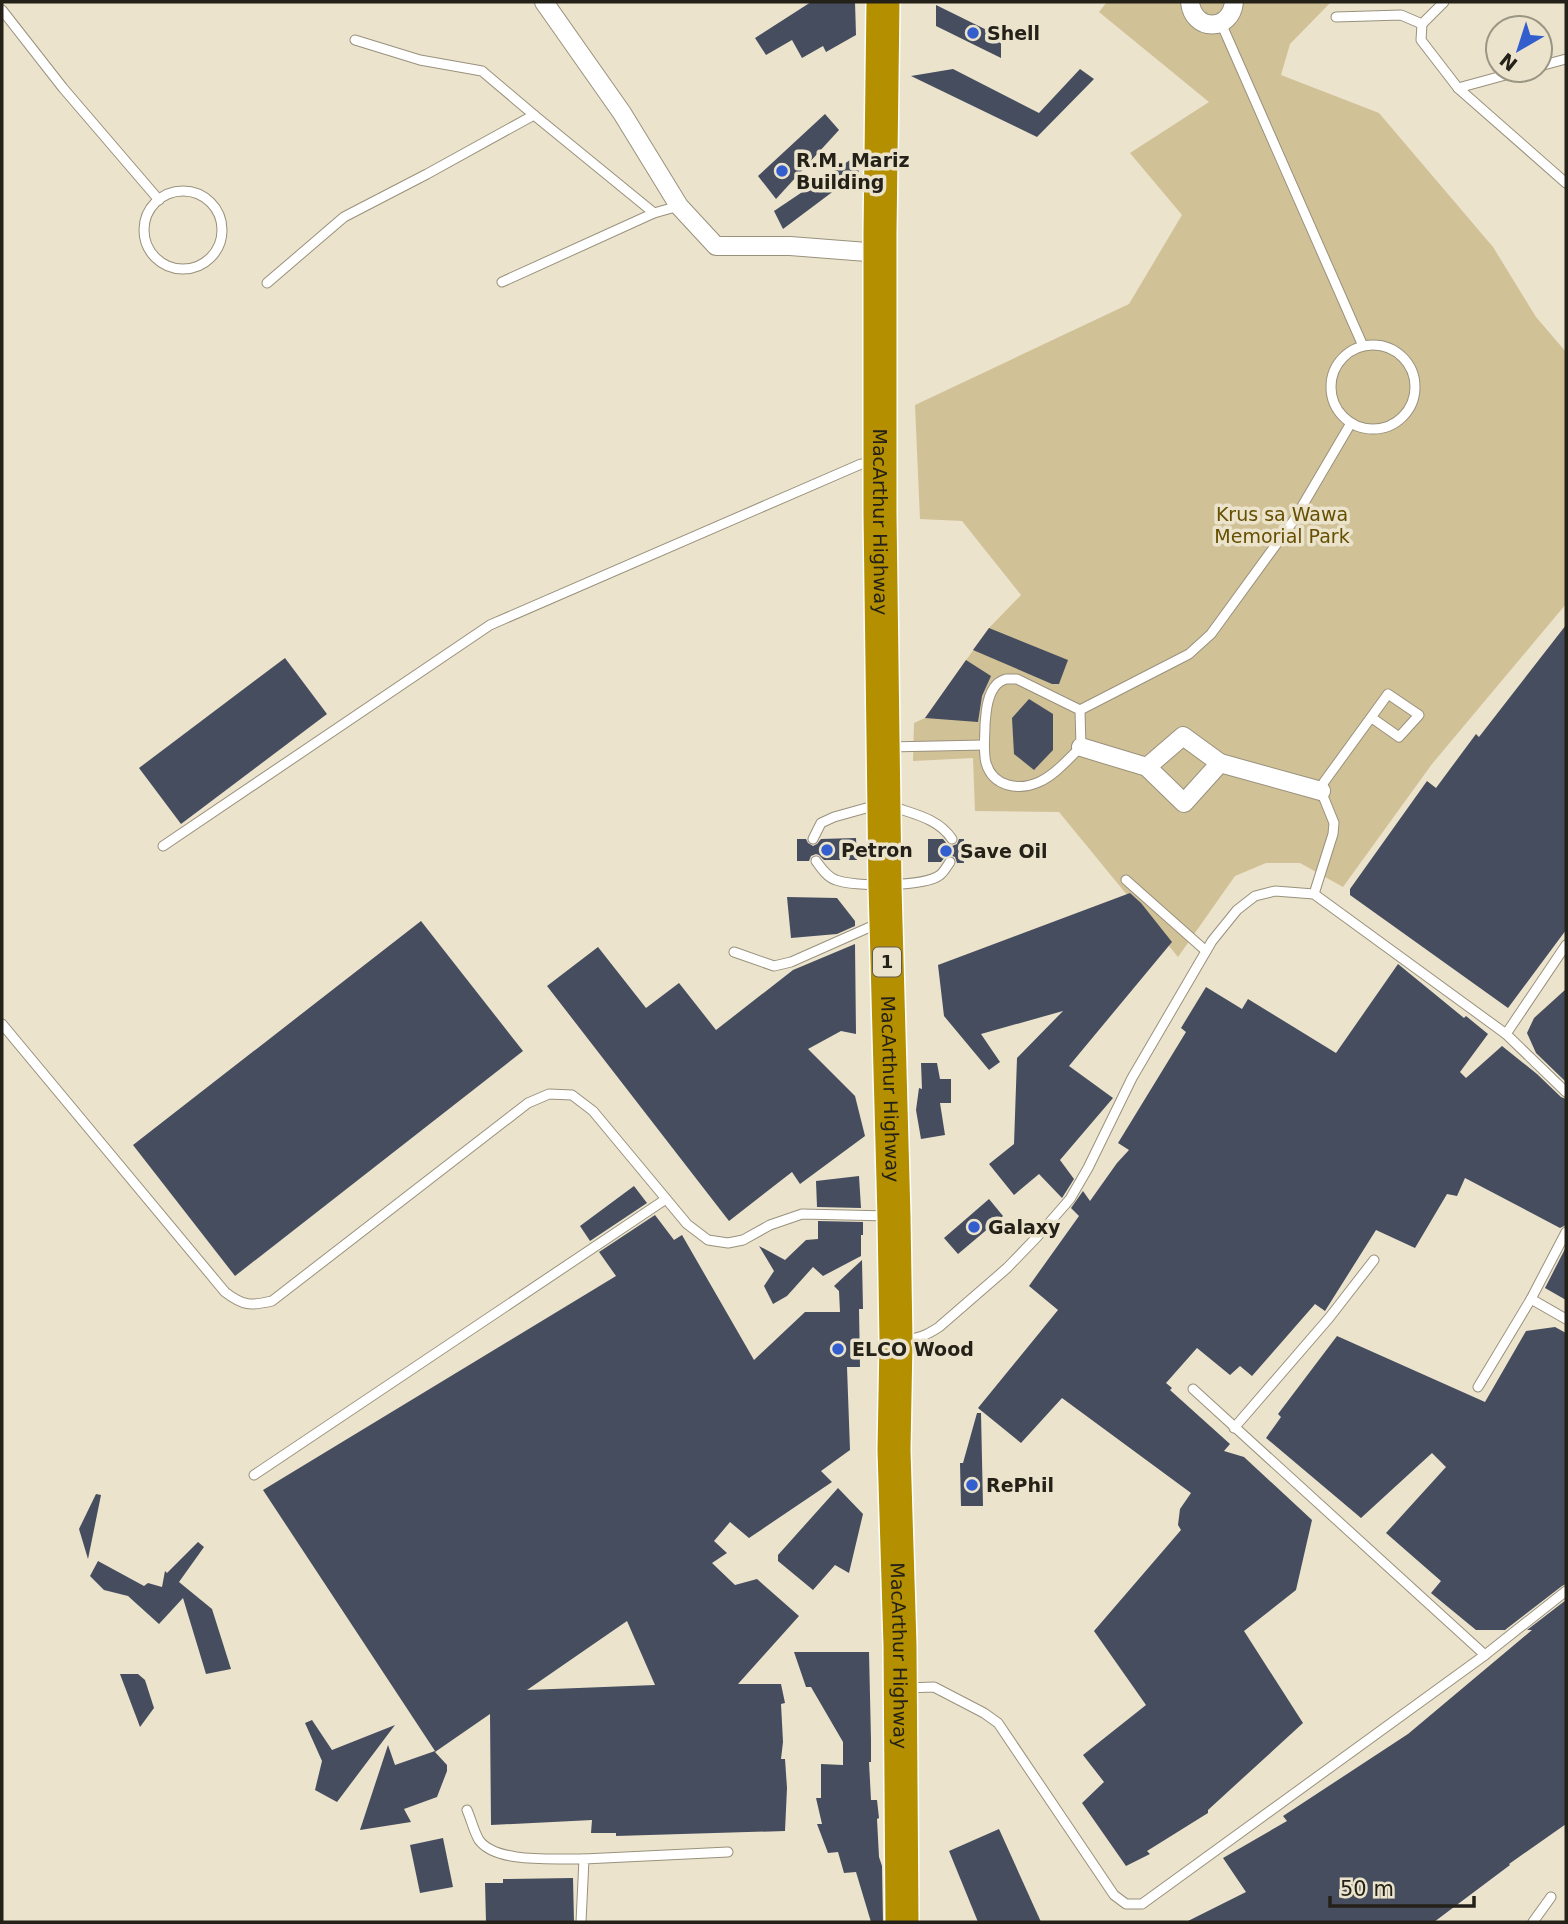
<svg xmlns="http://www.w3.org/2000/svg" width="1568" height="1924" viewBox="0 0 1568 1924" font-family="'DejaVu Sans',sans-serif">
  <style>
    .green { fill: #d1c197 }
    .building { fill: #454d5f; fill-rule: evenodd }
    .lines { fill: none; stroke-linecap: round; stroke-linejoin: round }
    .lane-casing { stroke: #99917c; stroke-width: 11 }
    .street-casing { stroke: #99917c; stroke-width: 20 }
    .highway-casing { stroke: #fff; stroke-width: 36 }
    .lane { stroke: #fff; stroke-width: 9 }
    .street { stroke: #fff; stroke-width: 18 }
    .highway { stroke: #b48f00; stroke-width: 33 }
    .poi-dot { fill: #325ece; stroke: #ebe3cc; stroke-width: 2.5 }
    .labels { text-anchor: middle; stroke-width: 7; stroke-linejoin: round; paint-order: stroke }
    .shield { fill: #ebe3cc; stroke: #605b4f; stroke-width: 2 }
    .shield-label { font-size: 18px; font-weight: bold; fill: #242119 }
    .poi-label { font-size: 19px; font-weight: bold; fill: #242119; stroke: #ebe3cc; text-anchor: start }
    .park-label { font-size: 19px; fill: #654f01; stroke: #ebe3cc }
    .street-label { font-size: 19px; fill: #242119; stroke: #ebe3cc }
  </style>
  <rect width="100%" height="100%" fill="#ebe3cc"/>
  <polygon class="green" points="1107,2 1331,2 1290,44 1281,75 1379,113 1493,247 1536,317 1566,352 1566,604 1432,764 1343,887 1300,863 1266,863 1235,876 1178,957 1059,812 975,811 973,758 913,761 914,723 925,718 989,628 1021,595 962,521 920,519 915,405 1129,304 1182,215 1130,153 1209,102 1099,12"/>
  <g class="building">
    <polygon points="811,2 855,2 856,35 826,52 823,46 802,58 792,40 766,55 755,38"/>
    <polygon points="936,5 1001,37 1001,58 936,26"/>
    <polygon points="953,69 1039,113 1080,69 1094,79 1037,137 911,76"/>
    <polygon points="825,114 839,130 776,199 758,176"/>
    <polygon points="853,158 859,172 783,229 774,211"/>
    <polygon points="1566,625 1566,930 1508,1008 1350,895 1350,889 1427,781 1436,788 1476,734 1479,737"/>
    <polygon points="989,628 1068,660 1059,684 1052,684 973,650"/>
    <polygon points="285,658 327,714 181,824 139,768"/>
    <polygon points="966,660 991,676 982,696 978,722 925,718"/>
    <polygon points="1029,699 1053,714 1053,750 1034,770 1014,754 1012,718"/>
    <polygon points="856,838 857,860 824,860 819,855 816,854 811,856 809,861 797,861 797,839 806,839 808,843 813,846 817,844 821,839"/>
    <polygon points="928,839 943,839 947,844 952,846 957,844 959,839 964,839 964,863 957,863 955,857 950,855 945,857 941,862 928,862"/>
    <polygon points="1130,893 1141,903 1172,942 1069,1066 1113,1098 1060,1160 1074,1179 1062,1198 1039,1174 1014,1195 989,1164 1014,1144 1017,1058 1063,1011 981,1034 1000,1062 989,1070 944,1016 938,965"/>
    <polygon points="787,897 837,898 855,921 855,926 837,934 791,938"/>
    <polygon points="421,921 523,1051 235,1276 133,1145"/>
    <polygon points="855,944 856,1034 841,1031 808,1049 855,1096 865,1136 800,1184 792,1172 729,1221 547,986 598,947 646,1008 679,983 716,1030 793,970"/>
    <polygon points="1398,964 1464,1018 1466,1016 1488,1034 1460,1072 1466,1078 1502,1046 1537,1074 1561,1097 1566,1099 1566,1225 1560,1228 1465,1178 1457,1196 1447,1194 1415,1248 1376,1230 1325,1311 1315,1304 1252,1376 1240,1366 1230,1375 1197,1348 1166,1383 1172,1388 1170,1390 1230,1444 1224,1451 1244,1457 1312,1520 1296,1590 1244,1631 1303,1723 1208,1810 1208,1813 1147,1851 1150,1854 1126,1866 1082,1803 1104,1782 1083,1755 1146,1705 1094,1631 1181,1530 1178,1525 1180,1509 1191,1493 1062,1398 1021,1443 978,1408 1058,1310 1029,1286 1079,1216 1071,1208 1083,1191 1090,1201 1117,1163 1129,1150 1118,1143 1186,1032 1181,1028 1206,987 1242,1009 1248,999 1336,1053"/>
    <polygon points="1566,989 1566,1082 1536,1053 1527,1033 1534,1018"/>
    <polygon points="921,1063 937,1063 940,1079 951,1079 951,1103 940,1103 945,1135 921,1139 916,1110 919,1088 922,1089"/>
    <polygon points="859,1176 861,1208 817,1207 816,1181"/>
    <polygon points="634,1186 647,1203 590,1241 580,1226"/>
    <polygon points="989,1199 1003,1216 958,1254 944,1238"/>
    <path d="M655,1215L674,1240L682,1235L754,1360L805,1312H840L839,1291L834,1286L862,1260L863,1309H859L860,1367H847L850,1450L821,1471L832,1482L749,1538L730,1522L714,1541L727,1553L712,1563L735,1585L757,1579L799,1616L738,1684H781L785,1703L781,1704L783,1742L781,1759H785L787,1788L785,1831L616,1836V1833H591L592,1820L491,1825L490,1714L435,1752L447,1765V1771L437,1797L404,1809L411,1822L360,1830L388,1745L395,1765L435,1751L263,1490L616,1276L599,1252ZM627,1621L655,1685L527,1690Z"/>
    <polygon points="818,1221 863,1222 863,1235 861,1235 861,1256 823,1276 813,1267 787,1296 773,1304 764,1286 774,1271 759,1246 785,1260 806,1240 818,1239"/>
    <polygon points="1566,1247 1566,1300 1545,1288"/>
    <polygon points="1555,1327 1566,1333 1566,1584 1562,1586 1505,1630 1476,1630 1431,1593 1441,1581 1386,1533 1446,1467 1432,1453 1361,1518 1266,1438 1281,1417 1278,1414 1337,1336 1485,1402 1526,1331"/>
    <polygon points="977,1413 981,1413 983,1506 961,1506 960,1463 963,1463"/>
    <polygon points="838,1488 863,1514 849,1573 835,1565 813,1590 778,1561 778,1555"/>
    <polygon points="96,1494 101,1495 88,1559 79,1529"/>
    <polygon points="198,1542 204,1547 179,1582 212,1609 231,1669 206,1674 183,1598 159,1624 128,1596 104,1590 90,1576 98,1561 144,1586 148,1583 162,1587 165,1571 167,1573"/>
    <polygon points="1566,1600 1566,1824 1509,1864 1510,1865 1434,1922 1186,1922 1246,1892 1223,1858 1287,1821 1283,1816 1408,1734 1532,1630 1527,1630"/>
    <polygon points="794,1652 869,1652 871,1740 871,1762 869,1762 871,1800 877,1800 879,1818 877,1819 879,1857 882,1866 883,1922 871,1922 856,1872 844,1873 838,1852 828,1853 817,1824 822,1824 816,1798 821,1798 821,1764 843,1765 843,1742 811,1687 806,1687"/>
    <polygon points="120,1674 138,1674 145,1680 154,1708 140,1727"/>
    <polygon points="312,1720 332,1750 395,1725 337,1802 315,1790 322,1761 305,1723"/>
    <polygon points="999,1829 1041,1922 978,1922 949,1851"/>
    <polygon points="443,1838 453,1887 420,1893 410,1845"/>
    <polygon points="573,1878 574,1922 486,1922 485,1883 503,1883 503,1879"/>
  </g>
  <g class="lines">
    <defs>
      <g id="lane">
        <polyline points="1444,2 1422,24 1421,40 1458,88 1566,183"/>
        <polyline points="2,10 63,88 159,200"/>
        <polyline points="1336,17 1401,15 1422,24"/>
        <polyline points="1221,23 1363,346"/>
        <polyline points="355,40 420,60 482,71 534,115"/>
        <polyline points="1540,66 1566,59"/>
        <polyline points="1458,88 1524,70"/>
        <circle cx="183" cy="230" r="39"/>
        <polyline points="502,282 654,213"/>
        <polyline points="267,283 344,217 427,174 534,115 654,213 679,206"/>
        <circle cx="1373" cy="387" r="42"/>
        <path d="M1006,679H1017L1080,710L1081,747C1069,758 1055,775 1039,782C1019,791 993,787 986,763C983,751 985,737 985,725C986,712 987,694 997,684C999,682 1003,680 1006,679Z"/>
        <polyline points="1080,710 1189,654 1211,634 1294,520 1351,423"/>
        <polyline points="888,747 984,745"/>
        <path d="M891,806C913,814 938,818 952,839"/>
        <polyline points="813,839 821,823 834,817 877,805"/>
        <polyline points="163,846 490,625 861,464 875,464"/>
        <path d="M816,861C821,868 827,877 836,880C853,887 925,887 940,875C944,872 947,866 950,862"/>
        <polyline points="1126,880 1206,951"/>
        <polyline points="1314,894 1333,834 1334,823 1321,791 1324,782 1388,694 1419,715 1399,737 1372,718"/>
        <polyline points="734,952 774,966 791,962 879,923"/>
        <path d="M2,1024L225,1292C243,1306 251,1306 272,1301L528,1103L549,1094L572,1095L593,1111L687,1224L708,1240L728,1243L743,1240L770,1225L802,1214L889,1216"/>
        <polyline points="1506,1034 1566,945"/>
        <polyline points="1531,1299 1566,1319"/>
        <path d="M903,1340C918,1339 927,1335 939,1327L1007,1268L1036,1238L1070,1199L1088,1168L1132,1078L1212,941L1237,910L1255,896L1275,891L1314,894L1506,1034L1566,1092"/>
        <polyline points="1478,1387 1531,1299 1566,1232"/>
        <polyline points="1193,1389 1485,1655"/>
        <polyline points="1234,1428 1329,1318 1374,1260"/>
        <polyline points="254,1475 666,1199"/>
        <polyline points="906,1688 934,1687 984,1713 998,1723 1114,1895 1126,1904 1142,1904 1485,1655 1566,1591"/>
        <path d="M467,1810C471,1819 474,1832 479,1840C496,1864 556,1858 584,1859"/>
        <polyline points="581,1922 584,1859 728,1852"/>
        <polyline points="1533,1922 1551,1897"/>
      </g>
      <g id="street">
        <polyline points="544,2 622,113 679,206 716,246 790,246 880,253"/>
        <path d="M1190,2C1193,32 1231,32 1234,2"/>
        <polyline points="1081,747 1147,767 1184,803 1220,763"/>
        <polyline points="1147,767 1183,736 1220,763 1321,791"/>
      </g>
      <g id="highway">
        <path id="s1" d="M883,2L880,233V514L885,886L894,1217L896,1341L894,1450L900,1645L902,1922"/>
      </g>
    </defs>
    <use href="#lane" class="lane-casing"/>
    <use href="#street" class="street-casing"/>
    <use href="#highway" class="highway-casing"/>
    <use href="#lane" class="lane"/>
    <use href="#street" class="street"/>
    <use href="#highway" class="highway"/>
  </g>
  <g class="poi-dot">
    <circle cx="973" cy="33" r="7"/>
    <circle cx="782" cy="171" r="7"/>
    <circle cx="827" cy="850" r="7"/>
    <circle cx="946" cy="851" r="7"/>
    <circle cx="974" cy="1227" r="7"/>
    <circle cx="838" cy="1349" r="7"/>
    <circle cx="972" cy="1485" r="7"/>
  </g>
  <g class="labels">
    <rect class="shield" x="873" y="947.5" width="28" height="29" rx="5"/>
    <g class="shield-label">
      <text x="887" y="968">1</text>
    </g>
    <g class="poi-label">
      <text x="987" y="40">Shell</text>
      <text x="796" y="167">R.M. Mariz<tspan x="796" dy="22">Building</tspan></text>
      <text x="841" y="857">Petron</text>
      <text x="960" y="858">Save Oil</text>
      <text x="988" y="1234">Galaxy</text>
      <text x="852" y="1356">ELCO Wood</text>
      <text x="986" y="1492">RePhil</text>
    </g>
    <g class="park-label">
      <text x="1282" y="521">Krus sa Wawa<tspan x="1282" dy="22">Memorial Park</tspan></text>
    </g>
    <g class="street-label">
      <text dy="7" stroke="none"><textPath href="#s1" startOffset="520">MacArthur Highway</textPath></text>
      <text dy="7" stroke="none"><textPath href="#s1" startOffset="1087">MacArthur Highway</textPath></text>
      <text dy="7" stroke="none"><textPath href="#s1" startOffset="1654">MacArthur Highway</textPath></text>
    </g>
  </g>
  <rect width="1568" height="1924" fill="none" stroke="#242119" stroke-width="7"/>
  <g transform="translate(1519 49) rotate(219)"><circle r="33" fill="#ebe3cc" stroke="#9b9584" stroke-width="2"/>
  <path d="M0-5L12 26L0 18L-12 26Z" fill="#325ece"/>
  <text y="-10" font-size="19" font-weight="bold" text-anchor="middle" fill="#242119">N</text>
  </g>
  <path d="M1330 1896v10h144v-10" fill="none" stroke="#242119" stroke-width="3.5"/>
  <text x="1340" y="1896" font-size="21" fill="#242119" stroke="#ebe3cc" stroke-width="5" paint-order="stroke">50 m</text>
</svg>
